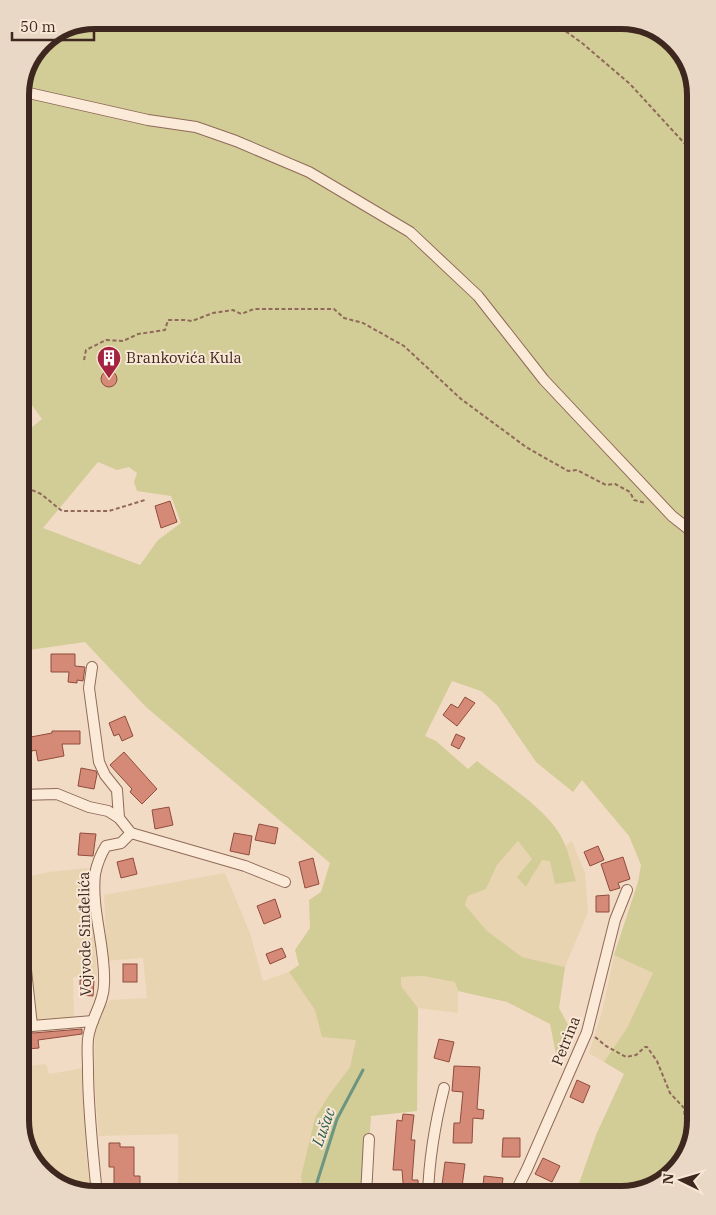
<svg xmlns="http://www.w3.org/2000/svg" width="716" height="1215" viewBox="0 0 716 1215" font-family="'IBM Plex Serif',serif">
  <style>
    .farmland { fill: #e9d4b1 }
    .green { fill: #d2cc97; fill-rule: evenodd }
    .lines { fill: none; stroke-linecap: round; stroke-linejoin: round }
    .stream { stroke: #6c9582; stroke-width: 3 }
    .building { fill: #d48a77; stroke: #914c3c }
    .street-casing { stroke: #8f6a58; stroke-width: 12 }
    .path { stroke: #8f6a58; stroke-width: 2; stroke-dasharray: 4 2.5; stroke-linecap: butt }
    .street { stroke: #fcead9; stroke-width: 10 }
    .labels { text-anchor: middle; stroke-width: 4; stroke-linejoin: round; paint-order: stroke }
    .poi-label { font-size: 15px; fill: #3e271e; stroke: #f9e7d5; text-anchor: start }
    .street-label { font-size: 15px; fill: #3e271e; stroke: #f9e7d5 }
    .water-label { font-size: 16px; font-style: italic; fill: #2c5f51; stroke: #f9e7d5 }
    .rim { fill: none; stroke: #3e271e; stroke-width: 6 }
  </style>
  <rect width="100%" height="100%" fill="#f2dbc4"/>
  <g class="farmland">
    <polygon points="518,841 532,859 526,887 532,878 541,860 550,860 576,881 565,846 572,841 585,873 588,912 565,967 522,957 487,931 465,905 468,896 486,889 497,865"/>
    <polygon points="87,868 92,870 91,885 97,976 73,977 74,1021 20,1025 20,878 49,872"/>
    <polygon points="225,873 250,933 263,981 289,972 315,1010 356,1040 350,1067 329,1095 301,1177 304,1195 178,1195 178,1134 99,1136 94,1075 95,1033 97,1019 110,1000 147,998 143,958 107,961 104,895"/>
    <polygon points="614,955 653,973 627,1028 604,1062 589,1053 603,1008"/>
    <polygon points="423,976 455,982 458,991 458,1013 418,1008 401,986 400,977"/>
    <polygon points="46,1064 49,1074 83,1068 86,1152 91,1195 53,1182 28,1153 20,1120 20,1067"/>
  </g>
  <g class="green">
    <polygon points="95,20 627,20 663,33 688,62 696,95 696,533 678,519 509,334 411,231 237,140 21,89 42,42"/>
    <path d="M20,92L196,128L308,173L409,233L476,297L506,336L696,537V1121L684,1162L654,1187L621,1195H575L596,1135L624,1074L604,1062L627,1028L653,973L614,955L638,882L641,865L629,836L582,780L573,792L536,762L497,705L481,691L452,681L425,736L436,741L468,769L477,761C502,781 542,806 559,833C568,847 571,865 576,881L555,884L550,861L542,860L526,887L517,877L532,859L518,841L497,865L486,889L468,896L465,905L487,931L522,957L565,967L559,1008L573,1034L563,1058L556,1054L550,1024L507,1002L458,991L455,982L423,976L401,977V986L418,1008L417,1111L371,1116L366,1195H304L301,1177L315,1118L329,1095L350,1067L356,1040L322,1037L315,1010L289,972L299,965L295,950L310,928L309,900L321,892L330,863L146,707L85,642L22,651L20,646V437L42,419L20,389ZM98,462L117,470L129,467L137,473L134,482L137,491L171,496L181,523L158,540L140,565L43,528Z"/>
  </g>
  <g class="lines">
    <polyline class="stream" points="313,1195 337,1119 363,1070"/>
  </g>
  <g class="building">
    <circle cx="109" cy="379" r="8"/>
    <polygon points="20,393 31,413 20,419"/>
    <polygon points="170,501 177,522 161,528 155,506"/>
    <polygon points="51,654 75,654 75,666 85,667 83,681 77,680 77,683 68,682 69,672 51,672"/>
    <polygon points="465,697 475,703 457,726 443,715 451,704 458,708"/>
    <polygon points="125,716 133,736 122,741 119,734 114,736 109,723"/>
    <polygon points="52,731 80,731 80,744 62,744 64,756 38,761 36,750 20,754 20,739 52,733"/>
    <polygon points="456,734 465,738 459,749 451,745"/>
    <polygon points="124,752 157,789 142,804 130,792 132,789 110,765"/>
    <polygon points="81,768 96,771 97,774 94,789 78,786"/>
    <polygon points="20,802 26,802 29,815 20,817"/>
    <polygon points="169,807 173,825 155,829 152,810"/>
    <polygon points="259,824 278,828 275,844 255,840"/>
    <polygon points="80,833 96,834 93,856 78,855"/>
    <polygon points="234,833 252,836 249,855 230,851"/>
    <polygon points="598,846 604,860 590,866 584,852"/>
    <polygon points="623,857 630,879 618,883 620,888 610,891 601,864"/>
    <polygon points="133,858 137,874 121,878 117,862"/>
    <polygon points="313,858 319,884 305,888 299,862"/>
    <polygon points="609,895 609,912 596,912 596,896"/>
    <polygon points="275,899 281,917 264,924 257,906"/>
    <polygon points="282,948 286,957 270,964 266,954"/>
    <rect x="123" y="964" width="14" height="18"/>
    <polygon points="80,980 94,980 93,996 80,995"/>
    <polygon points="26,1029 33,1033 82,1029 82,1034 38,1040 39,1048 27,1049 27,1046 20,1047 20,1030"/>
    <polygon points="439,1039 454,1042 449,1062 434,1058"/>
    <polygon points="454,1066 480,1067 477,1109 484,1110 483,1119 473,1118 472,1143 453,1143 454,1123 460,1123 463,1092 452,1091"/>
    <polygon points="577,1080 590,1086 583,1103 570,1097"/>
    <polygon points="403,1114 414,1115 411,1140 415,1140 412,1180 418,1180 419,1195 404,1195 402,1170 393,1170 397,1120 402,1121"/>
    <polygon points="503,1138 520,1138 520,1157 502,1157"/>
    <polygon points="109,1143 120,1143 120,1147 134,1147 134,1176 140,1176 140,1192 114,1192 114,1167 109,1167"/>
    <polygon points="543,1158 560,1166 552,1182 535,1174"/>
    <polygon points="445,1162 465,1164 462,1187 442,1185"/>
    <polygon points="484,1176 503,1178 501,1195 482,1195"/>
  </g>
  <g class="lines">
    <defs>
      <g id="street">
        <polyline points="20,91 148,120 196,127 236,141 309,172 410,232 478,296 544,380 672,516 696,535"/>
        <polyline points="92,667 89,688 99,762 105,775 117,790 119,818"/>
        <polyline points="20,795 57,794 89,807 108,811 119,818 131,833 245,866 285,882"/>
        <polyline points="20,914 32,1026 93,1021"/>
        <path d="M97,1195C93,1153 88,1111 88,1069C88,1059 87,1049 88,1039C90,1019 104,1004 104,984C106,948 91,911 95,874C97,864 101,854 106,846L121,843L131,833"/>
        <polyline points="366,1195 369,1139"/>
        <path d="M428,1195C429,1158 435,1124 444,1088"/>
        <polyline points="514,1195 527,1169 587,1032 615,920 627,890"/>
      </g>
    </defs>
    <use href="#street" class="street-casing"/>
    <g class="path">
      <polyline points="550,20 582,43 630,84 696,156"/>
      <polyline points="84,360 86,350 106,340 123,341 138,334 165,330 168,320 185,320 192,321 213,313 233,310 241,314 254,309 334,309 344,318 363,323 404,346 461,399 526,447 568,471 577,470 606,485 615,484 630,492 634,500 646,503"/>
      <polyline points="20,485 41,494 62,511 109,511 145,500"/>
      <polyline points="595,1037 606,1046 626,1057 636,1055 645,1047 647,1047 657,1061 670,1093 684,1108 685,1120 694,1129"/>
    </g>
    <use href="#street" class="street"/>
  </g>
  <defs>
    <symbol id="building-pin" viewBox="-11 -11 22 30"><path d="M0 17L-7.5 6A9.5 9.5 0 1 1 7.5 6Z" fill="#a4233e" stroke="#f9e7d5"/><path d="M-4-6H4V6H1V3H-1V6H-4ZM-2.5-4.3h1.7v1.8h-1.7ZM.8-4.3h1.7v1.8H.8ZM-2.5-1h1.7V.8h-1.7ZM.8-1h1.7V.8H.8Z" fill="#fff"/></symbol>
  </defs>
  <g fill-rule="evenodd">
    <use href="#building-pin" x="95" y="344" width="28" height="38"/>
  </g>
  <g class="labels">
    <g class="poi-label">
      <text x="126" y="363">Brankovića Kula</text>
    </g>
    <g class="street-label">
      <text transform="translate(85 934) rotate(-91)" y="5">Vojvode Sinđelića</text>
      <text transform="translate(566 1041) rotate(-68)" y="5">Petrina</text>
    </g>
    <g class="water-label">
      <text transform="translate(323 1127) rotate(-70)" y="6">Lušac</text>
    </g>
  </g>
  <path d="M0 0H716V1215H0ZM95 29H621A66 66 0 0 1 687 95V1120A66 66 0 0 1 621 1186H95A66 66 0 0 1 29 1120V95A66 66 0 0 1 95 29Z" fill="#ead8c6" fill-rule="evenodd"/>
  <path class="rim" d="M95 29H621A66 66 0 0 1 687 95V1120A66 66 0 0 1 621 1186H95A66 66 0 0 1 29 1120V95A66 66 0 0 1 95 29Z"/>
  <g transform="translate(681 1180) rotate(275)" stroke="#f9e7d5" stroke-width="4" paint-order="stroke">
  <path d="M0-4L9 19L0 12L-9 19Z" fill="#3e271e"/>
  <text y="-8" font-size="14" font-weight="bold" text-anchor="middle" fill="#3e271e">N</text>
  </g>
  <path d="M12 32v8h82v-8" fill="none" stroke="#3e271e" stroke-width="2.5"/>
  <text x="20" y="32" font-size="15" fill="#3e271e" stroke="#f9e7d5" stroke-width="4" paint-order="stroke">50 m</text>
</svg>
